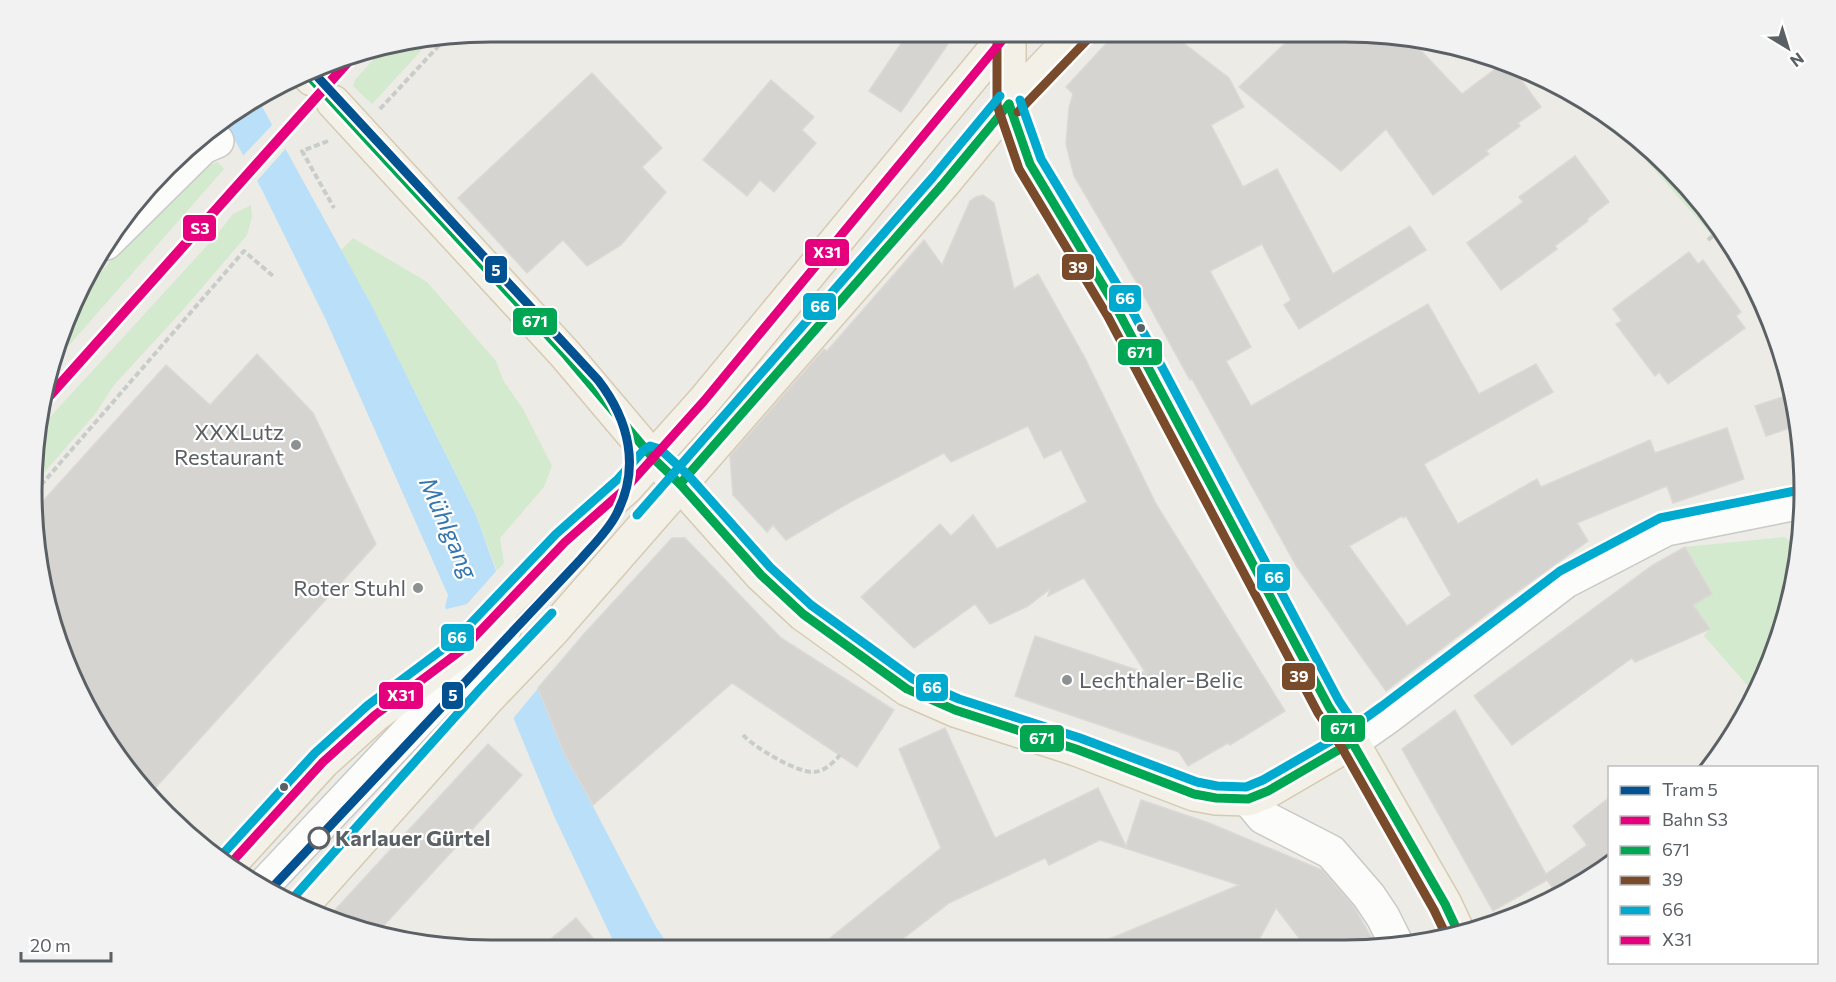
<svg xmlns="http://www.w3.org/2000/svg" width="1836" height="982" viewBox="0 0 1836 982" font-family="Commissioner,sans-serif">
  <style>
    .green { fill: #d3eacf }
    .water { fill: #b9e0f8 }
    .pier { fill: #ecebe6 }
    .building { fill: #d6d4d1; stroke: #dcd9d5; stroke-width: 1.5; fill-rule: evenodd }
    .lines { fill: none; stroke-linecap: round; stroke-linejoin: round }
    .minor-casing { stroke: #c9c9c8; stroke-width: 36 }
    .major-casing { stroke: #d6cbb2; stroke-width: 36 }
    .path { stroke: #c8cdca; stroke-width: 4; stroke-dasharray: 6 3; stroke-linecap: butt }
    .minor { stroke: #fcfcfb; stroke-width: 33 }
    .major { stroke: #f3f0e7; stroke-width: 33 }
    .bus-1-casing { stroke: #fff; stroke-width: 14 }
    .bus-2-casing { stroke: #fff; stroke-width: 14 }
    .bus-3-casing { stroke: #fff; stroke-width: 14 }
    .bus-4-casing { stroke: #fff; stroke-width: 14 }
    .bus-1 { stroke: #00a651; stroke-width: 9 }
    .bus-2 { stroke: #7a4b2a; stroke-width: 9 }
    .bus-3 { stroke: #00a9ce; stroke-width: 9 }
    .bus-4 { stroke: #e5007d; stroke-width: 9 }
    .rail-1-casing { stroke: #fff; stroke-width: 15 }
    .rail-1 { stroke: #e6007e; stroke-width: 10 }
    .tram-1-casing { stroke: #fff; stroke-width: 14 }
    .tram-1 { stroke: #025191; stroke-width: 9 }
    .bus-dot { fill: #5b6065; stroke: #fff; stroke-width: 2 }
    .poi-dot { fill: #8e9192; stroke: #fff; stroke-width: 2 }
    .stop-dot { fill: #fff; stroke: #5b6065; stroke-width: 3 }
    .labels { text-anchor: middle; stroke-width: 4.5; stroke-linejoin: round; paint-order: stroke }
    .poi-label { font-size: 22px; fill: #5b6065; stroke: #fff; text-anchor: end }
    .stop-label { font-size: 22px; font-weight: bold; fill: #5b6065; stroke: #fff; text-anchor: start }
    .water-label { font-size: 24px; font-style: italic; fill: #3677b0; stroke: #fff }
    .rim { fill: none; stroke: #5b6065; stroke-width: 3 }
    .line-badge { stroke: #fff; stroke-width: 2 }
    .badge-label { font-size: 16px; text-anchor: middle; font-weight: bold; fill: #fff }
  </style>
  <rect width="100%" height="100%" fill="#ecebe6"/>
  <g class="green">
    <polygon points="429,42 372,104 353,86 355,80 382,50"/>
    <polygon points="1608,117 1648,145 1709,211 1756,285"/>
    <polygon points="218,162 224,169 49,368 82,296 125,243 201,166"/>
    <polygon points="251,205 252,217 247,235 182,311 114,385 95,414 36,482 42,426 215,237 233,214"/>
    <polygon points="353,238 427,282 496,361 503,380 523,409 552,466 544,487 500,538 504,563 497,571 476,515 371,304 341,250"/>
    <polygon points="1785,537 1800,552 1780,638 1755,694 1704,636 1709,629 1693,605 1712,594 1685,547"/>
  </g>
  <polygon class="water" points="259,101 371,304 476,515 538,688 561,745 656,927 671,949 617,949 554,816 513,717 445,607 448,595 326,320 262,190 224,120"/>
  <g class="pier">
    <polygon points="275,122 288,146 255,183 241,158"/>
    <polygon points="499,568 540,686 511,721 445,613 447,609 467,604"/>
  </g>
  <g class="building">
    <polygon points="909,32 930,32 948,44 901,112 869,91"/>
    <path d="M1117,32H1169L1229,78L1244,107L1211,125L1243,187L1277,169L1333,274L1410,226L1426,250L1299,329L1284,305L1291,300L1262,244L1210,271L1251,347L1226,361L1251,406L1428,304L1479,394L1536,364L1553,392L1424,464L1458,524L1537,479L1541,487L1650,440L1655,453L1727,428L1744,479L1673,503L1667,486L1577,523L1588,541L1503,602L1386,691L1297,567L1192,379L1190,380L1134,278L1074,176L1066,144L1069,108L1073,94L1066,87ZM1402,516L1403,518L1406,516L1451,595L1407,626L1349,546Z"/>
    <polygon points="1297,32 1375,32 1409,38 1462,94 1503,63 1511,66 1541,107 1518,123 1520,126 1486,151 1489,154 1433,195 1386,129 1341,171 1239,87"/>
    <polygon points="592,73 662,148 642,167 666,192 621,245 587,266 563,240 527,273 458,198"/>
    <polygon points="771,80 814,117 802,130 816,143 774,192 760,180 747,196 703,160"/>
    <polygon points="1575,156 1609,202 1587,219 1588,221 1555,246 1557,249 1501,290 1467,243 1523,202 1519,197"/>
    <polygon points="983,195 994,203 1014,289 1038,274 1085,358 1156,504 1285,711 1230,745 1228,743 1188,766 1179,752 1015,696 1035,636 1146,673 1084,578 1048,596 1050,589 1028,606 990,624 975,604 914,648 861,597 940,524 951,536 973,515 997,549 1087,502 1061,450 1044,458 1028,426 951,462 944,453 850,502 786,540 773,525 767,532 733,495 730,456 824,349 827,351 924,240 942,265 970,201 976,197"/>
    <polygon points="1689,252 1698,264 1703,260 1741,312 1736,316 1745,328 1668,384 1659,372 1655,376 1616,324 1622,321 1613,309"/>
    <polygon points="257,354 313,413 376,544 148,796 67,667 33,521 34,511 166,365 210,405"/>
    <polygon points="1792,394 1798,425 1766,436 1755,406"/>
    <polygon points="672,538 685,538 781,638 894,710 857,767 732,683 593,805 564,753 538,688 584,634"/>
    <polygon points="1685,547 1712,594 1693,605 1710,629 1635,662 1632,658 1512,745 1474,696 1653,565"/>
    <polygon points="1455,710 1546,874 1587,845 1573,826 1610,797 1610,865 1600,873 1557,894 1547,880 1493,911 1402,749"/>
    <polygon points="945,728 995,838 1098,788 1126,846 1141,800 1209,823 1322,870 1354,907 1377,947 1306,947 1276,908 1255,947 1088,948 1239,885 1100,840 1049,865 1045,858 949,903 891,948 818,948 941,848 899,749"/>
    <polygon points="488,744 522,775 375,935 351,926 334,911"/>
    <polygon points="576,918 602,949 539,949"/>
  </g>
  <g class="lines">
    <defs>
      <g id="minor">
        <polyline points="106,243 203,147 217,141"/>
        <polyline points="1352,742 1389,716 1566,581 1666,529 1802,502"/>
        <polyline points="1248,799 1263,817 1331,852 1369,896 1383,917 1398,947"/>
        <polyline points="261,888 504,630"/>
      </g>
      <g id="major">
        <polyline points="1009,32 1009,104 1030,164 1117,309 1329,707 1352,742 1445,904 1459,934"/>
        <polyline points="308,75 312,79"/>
        <polyline points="333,102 565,354 653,458 680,484 761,575 803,614 907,689 955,710 1076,749 1194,794 1216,798 1248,799 1268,791 1352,742"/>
        <polyline points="230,864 323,762 375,715 463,649 565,542 626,488 704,401 1009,32"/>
        <polyline points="302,906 488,698 554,629 942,185 1009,104 1078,32"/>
      </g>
    </defs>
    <use href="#minor" class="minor-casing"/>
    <use href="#major" class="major-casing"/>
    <g class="path">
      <polyline points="380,109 445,39"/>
      <polyline points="328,141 302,151 334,208"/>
      <polyline points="1708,240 1720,229"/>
      <polyline points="35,492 244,251 273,276"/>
      <path d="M743,735C754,747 795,772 813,772C824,772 833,763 840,755"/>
    </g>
    <use href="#minor" class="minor"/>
    <use href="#major" class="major"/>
    <defs>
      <g id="bus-1">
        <polyline points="308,75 565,354 653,458 680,484 761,575 803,614 907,689 955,710 1076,749 1194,794 1216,798 1248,799 1268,791 1352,742"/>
        <polyline points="1009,104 1030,164 1117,309 1329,707 1352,742 1445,904 1459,934"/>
        <polyline points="680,484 942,185 1009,104"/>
      </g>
      <g id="bus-2">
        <polyline points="997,32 997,105 1019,169 1107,315 1318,713 1342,748 1434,910 1447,937"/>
        <polyline points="1018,112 1087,40"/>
      </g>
      <g id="bus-3">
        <polyline points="1020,100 1041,159 1128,303 1339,701 1362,735"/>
        <polyline points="637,515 933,177 1000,96"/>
        <polyline points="221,856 315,753 368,705 455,640 556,534 618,479 644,450 650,446 660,449 688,475 770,567 811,605 913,679 959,699 1080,738 1197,782 1217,786 1246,787 1263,780 1346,732 1382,706 1560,571 1660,518 1800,490"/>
        <polyline points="293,898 479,690 552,613"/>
      </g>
      <polyline id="bus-4" points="230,864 323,762 375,715 463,649 565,542 626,488 704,401 1009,32"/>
    </defs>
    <use href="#bus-1" class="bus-1-casing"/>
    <use href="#bus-2" class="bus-2-casing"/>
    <use href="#bus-3" class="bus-3-casing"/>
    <use href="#bus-4" class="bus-4-casing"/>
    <use href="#bus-1" class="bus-1"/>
    <use href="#bus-2" class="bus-2"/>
    <use href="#bus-3" class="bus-3"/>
    <use href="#bus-4" class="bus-4"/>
    <defs>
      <polyline id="rail-1" points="44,402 355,54"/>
    </defs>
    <use href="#rail-1" class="rail-1-casing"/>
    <use href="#rail-1" class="rail-1"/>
    <defs>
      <path id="tram-1" d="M268,892L581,559C593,545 607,532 616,515C641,468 629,420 598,380L313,72"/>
    </defs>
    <use href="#tram-1" class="tram-1-casing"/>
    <use href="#tram-1" class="tram-1"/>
  </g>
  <g class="bus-dot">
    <circle cx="1141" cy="328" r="5"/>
    <circle cx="284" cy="787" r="5"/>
  </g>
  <g class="poi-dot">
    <circle cx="296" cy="445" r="6"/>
    <circle cx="418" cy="588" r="6"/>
    <circle cx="1067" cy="680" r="6"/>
  </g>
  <circle class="stop-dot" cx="319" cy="838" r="10"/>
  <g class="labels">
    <g class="poi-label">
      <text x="284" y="440">XXXLutz<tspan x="284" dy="25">Restaurant</tspan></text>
      <text x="406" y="596">Roter Stuhl</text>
      <text x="1079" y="688" text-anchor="start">Lechthaler-Belic</text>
    </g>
    <g class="stop-label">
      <text x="335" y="846">Karlauer Gürtel</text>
    </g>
    <g class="water-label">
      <text transform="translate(448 528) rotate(66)" y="8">Mühlgang</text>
    </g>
  </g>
  <path d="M0 0H1836V982H0ZM491 42H1345A449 449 0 0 1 1794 491V491A449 449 0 0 1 1345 940H491A449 449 0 0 1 42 491V491A449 449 0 0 1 491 42Z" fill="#f2f2f3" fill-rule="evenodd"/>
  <path class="rim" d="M491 42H1345A449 449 0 0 1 1794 491V491A449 449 0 0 1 1345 940H491A449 449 0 0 1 42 491V491A449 449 0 0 1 491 42Z"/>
  <g class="line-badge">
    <rect x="182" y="214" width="35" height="28" rx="6" fill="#e6007e"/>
    <rect x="804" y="238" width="46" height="29" rx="6" fill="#e5007d"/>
    <rect x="1061" y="253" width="34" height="28" rx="6" fill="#7a4b2a"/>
    <rect x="484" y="255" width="24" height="29" rx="6" fill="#025191"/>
    <rect x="1108" y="284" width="34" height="29" rx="6" fill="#00a9ce"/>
    <rect x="802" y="292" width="35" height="29" rx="6" fill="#00a9ce"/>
    <rect x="512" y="307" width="46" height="29" rx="6" fill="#00a651"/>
    <rect x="1117" y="338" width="46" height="28" rx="6" fill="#00a651"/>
    <rect x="1256" y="563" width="35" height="29" rx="6" fill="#00a9ce"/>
    <rect x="440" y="623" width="35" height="29" rx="6" fill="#00a9ce"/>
    <rect x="1281" y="662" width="35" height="29" rx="6" fill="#7a4b2a"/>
    <rect x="915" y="673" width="34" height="29" rx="6" fill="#00a9ce"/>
    <rect x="378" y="681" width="46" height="29" rx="6" fill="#e5007d"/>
    <rect x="441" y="681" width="23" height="29" rx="6" fill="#025191"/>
    <rect x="1320" y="714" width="46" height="29" rx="6" fill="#00a651"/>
    <rect x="1019" y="724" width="46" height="29" rx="6" fill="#00a651"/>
  </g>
  <g class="badge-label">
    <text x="200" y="234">S3</text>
    <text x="827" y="258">X31</text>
    <text x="1078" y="273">39</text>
    <text x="496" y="276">5</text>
    <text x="1125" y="304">66</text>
    <text x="820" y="312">66</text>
    <text x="535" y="327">671</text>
    <text x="1140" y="358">671</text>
    <text x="1274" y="583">66</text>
    <text x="457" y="643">66</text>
    <text x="1299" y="682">39</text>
    <text x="932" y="693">66</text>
    <text x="401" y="701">X31</text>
    <text x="453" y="701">5</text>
    <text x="1343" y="734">671</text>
    <text x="1042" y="744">671</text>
  </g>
  <rect x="1608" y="766" width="210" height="198" fill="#ffffff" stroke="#bdbfc1" stroke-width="1.5"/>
  <rect x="1620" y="786" width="30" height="9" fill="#025191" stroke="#bdbfc1" stroke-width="1.5"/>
  <text x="1662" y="796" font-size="18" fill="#5b6065">Tram 5</text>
  <rect x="1620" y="816" width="30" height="9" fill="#e6007e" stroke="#bdbfc1" stroke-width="1.5"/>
  <text x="1662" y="826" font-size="18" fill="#5b6065">Bahn S3</text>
  <rect x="1620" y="846" width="30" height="9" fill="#00a651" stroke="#bdbfc1" stroke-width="1.5"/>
  <text x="1662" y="856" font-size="18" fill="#5b6065">671</text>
  <rect x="1620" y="876" width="30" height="9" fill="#7a4b2a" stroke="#bdbfc1" stroke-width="1.5"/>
  <text x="1662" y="886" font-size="18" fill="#5b6065">39</text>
  <rect x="1620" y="906" width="30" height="9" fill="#00a9ce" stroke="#bdbfc1" stroke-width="1.5"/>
  <text x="1662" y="916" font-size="18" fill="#5b6065">66</text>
  <rect x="1620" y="936" width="30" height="9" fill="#e5007d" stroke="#bdbfc1" stroke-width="1.5"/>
  <text x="1662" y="946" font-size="18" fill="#5b6065">X31</text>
  <g transform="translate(1788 48) rotate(142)" stroke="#ffffff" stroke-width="4.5" paint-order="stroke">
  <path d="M0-4.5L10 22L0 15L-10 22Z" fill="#5b6065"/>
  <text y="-9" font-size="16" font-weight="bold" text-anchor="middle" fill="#5b6065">N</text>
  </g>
  <path d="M21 952v9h90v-9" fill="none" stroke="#5b6065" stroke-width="3"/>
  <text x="30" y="952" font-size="18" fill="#5b6065" stroke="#ffffff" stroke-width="4.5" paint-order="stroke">20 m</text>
</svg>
